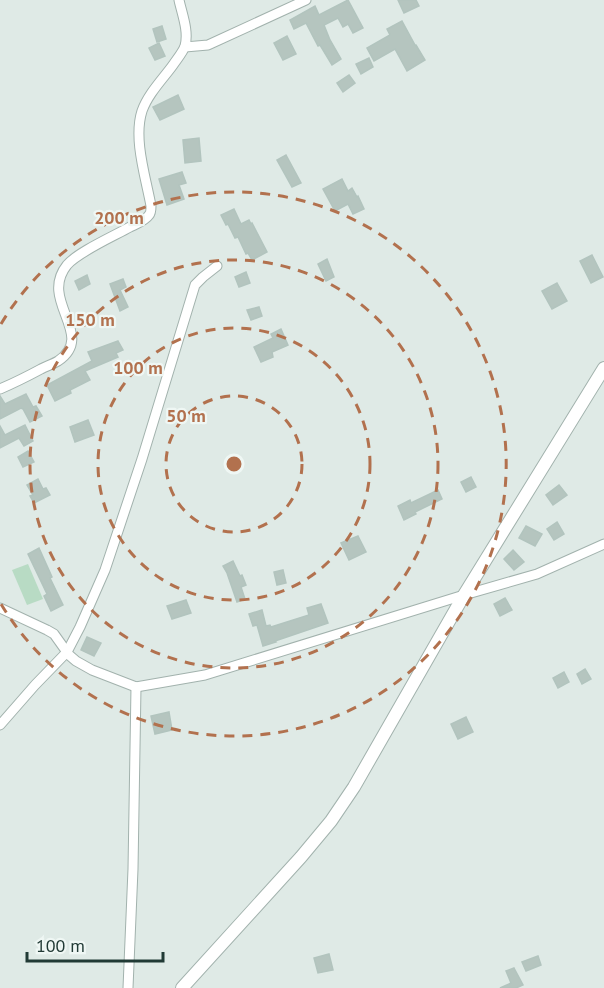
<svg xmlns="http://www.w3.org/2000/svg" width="604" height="988" viewBox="0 0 604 988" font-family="'PT Sans',sans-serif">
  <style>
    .green { fill: #b8dbc4 }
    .building { fill: #b5c5bf; stroke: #b2c4be; stroke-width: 1.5 }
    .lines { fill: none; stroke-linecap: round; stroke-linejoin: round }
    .minor-casing { stroke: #a2b2ad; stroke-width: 11 }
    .tertiary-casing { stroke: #a2b2ad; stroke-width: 14 }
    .minor { stroke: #fff; stroke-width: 9 }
    .tertiary { stroke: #fff; stroke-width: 12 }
    .ring { fill: none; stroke: #b2714e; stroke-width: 3; stroke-dasharray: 10 8 }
    .centre { fill: #b2714e; stroke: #eff7f4; stroke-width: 3 }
    .ring-label { font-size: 18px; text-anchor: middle; font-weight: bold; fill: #b2714e; stroke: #eff7f4; stroke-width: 4.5; stroke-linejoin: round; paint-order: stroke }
  </style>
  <rect width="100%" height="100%" fill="#dfeae6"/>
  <polygon class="green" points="28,564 43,599 27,605 12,570"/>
  <g class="building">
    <polygon points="348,0 363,28 353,33 348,24 343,27 338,18 324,25 330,40 341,59 332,65 320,45 318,46 306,23 294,29 290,20 315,6 319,15"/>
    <polygon points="398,0 416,0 419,6 404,13"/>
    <polygon points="402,21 415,45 416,45 425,60 407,71 395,49 374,61 367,48 390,35 387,29"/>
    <polygon points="162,26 166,39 157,42 153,29"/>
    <polygon points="287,36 296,54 283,60 274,43"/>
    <polygon points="159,43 165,56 155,60 149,48"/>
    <polygon points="369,58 373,67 361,74 356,64"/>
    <polygon points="349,75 355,83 343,92 337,83"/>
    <polygon points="178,95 184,109 160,120 153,107"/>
    <polygon points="199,138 201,161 185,163 183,140"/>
    <polygon points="286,155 301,183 292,187 277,160"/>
    <polygon points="182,172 186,183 179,185 184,199 167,205 159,179"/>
    <polygon points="342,179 348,191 352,188 357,197 358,196 364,209 353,214 348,204 335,211 323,189"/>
    <polygon points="234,209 241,224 249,220 251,224 252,223 267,252 252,260 248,253 246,254 238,237 235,238 228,224 226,225 221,215"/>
    <polygon points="592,255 603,277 591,283 580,261"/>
    <polygon points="327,259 334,277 326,281 318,264"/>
    <polygon points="246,272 250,283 239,287 235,277"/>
    <polygon points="87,275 90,284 79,290 75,281"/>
    <polygon points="123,279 126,287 120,290 128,307 120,311 110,284"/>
    <polygon points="557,283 567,301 552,309 542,291"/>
    <polygon points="259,307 262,316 251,320 247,310"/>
    <polygon points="281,329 288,345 272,352 273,357 261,362 254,347 273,338 271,334"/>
    <polygon points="118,341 123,350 116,353 118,357 85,371 90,380 70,390 71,393 55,401 47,385 92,361 88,352"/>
    <polygon points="26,394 33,407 36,406 42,416 30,422 23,409 21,408 0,419 0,396 5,404"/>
    <polygon points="88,420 94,435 75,442 70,427"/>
    <polygon points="25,425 33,441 24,446 19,438 0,448 0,426 5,435"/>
    <polygon points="28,451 34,462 23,467 18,457"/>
    <polygon points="471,477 476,487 466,492 461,482"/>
    <polygon points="38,479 43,489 46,488 50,495 34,503 30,496 33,495 27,485"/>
    <polygon points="559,485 567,495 553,505 546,495"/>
    <polygon points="438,490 442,499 415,512 416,514 404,520 398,506 410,500 411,503"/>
    <polygon points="557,522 564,534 554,540 547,529"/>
    <polygon points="526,526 542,534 535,546 519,538"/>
    <polygon points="358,536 366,552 349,560 341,543"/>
    <polygon points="39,548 52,577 50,578 63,605 51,611 44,596 47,594 28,554"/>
    <polygon points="513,550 524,562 514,570 504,559"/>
    <polygon points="233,561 240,576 242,575 246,585 241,587 245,599 237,602 227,573 223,566"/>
    <polygon points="283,570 286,583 277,585 274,572"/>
    <polygon points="505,598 512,610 500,616 494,604"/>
    <polygon points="186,600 191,613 172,619 167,606"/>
    <polygon points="321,604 328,623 275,641 276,642 263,646 257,625 253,626 249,614 262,610 266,626 270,625 271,627 309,615 307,608"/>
    <polygon points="87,637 101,643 94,656 81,650"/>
    <polygon points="585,669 591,679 582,684 577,674"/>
    <polygon points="564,672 569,682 558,688 553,678"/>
    <polygon points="169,712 172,730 155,734 151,716"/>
    <polygon points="466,717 473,732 458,739 451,724"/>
    <polygon points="329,954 333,970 318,973 314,958"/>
    <polygon points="538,956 541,965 526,971 522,962"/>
    <polygon points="514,968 523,985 516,988 500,988 511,983 506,971"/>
  </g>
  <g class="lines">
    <defs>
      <g id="minor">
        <polyline points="185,47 208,45 306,0"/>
        <path d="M0,389C14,383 28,376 41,369C47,366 53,364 58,361C97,335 38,301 67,265C78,252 114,236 130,227C136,224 145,221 149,215C151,213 151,209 151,206C146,178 133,139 142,111C148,94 162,80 173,65C177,59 183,52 185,46C189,31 182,14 179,0"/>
        <polyline points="0,608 47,630 54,634 69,655 76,661 92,670 136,687 205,675 464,595 537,574 604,544"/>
        <polyline points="0,725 35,685 67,652 80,627 105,570 142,459 195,285 203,277 217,266"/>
        <polyline points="128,988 133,869 136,687"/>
      </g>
      <polyline id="tertiary" points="182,988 301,857 331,821 354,787 464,595 604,368"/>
    </defs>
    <use href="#minor" class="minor-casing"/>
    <use href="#tertiary" class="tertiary-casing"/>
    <use href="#minor" class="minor"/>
    <use href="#tertiary" class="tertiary"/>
  </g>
  <g class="ring">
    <circle cx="234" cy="464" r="68"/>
    <circle cx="234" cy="464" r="136"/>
    <circle cx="234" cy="464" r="204"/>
    <path d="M1 324A272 272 0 1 1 1 604"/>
  </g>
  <circle cx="234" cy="464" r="9" class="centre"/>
  <g class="ring-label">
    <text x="119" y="224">200 m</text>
    <text x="90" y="326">150 m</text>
    <text x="138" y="374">100 m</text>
    <text x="186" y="422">50 m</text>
  </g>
  <path d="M27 952v9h136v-9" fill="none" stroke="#213a35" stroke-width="3"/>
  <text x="36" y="952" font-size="18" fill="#213a35" stroke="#eff7f4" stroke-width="4.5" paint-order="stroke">100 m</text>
</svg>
